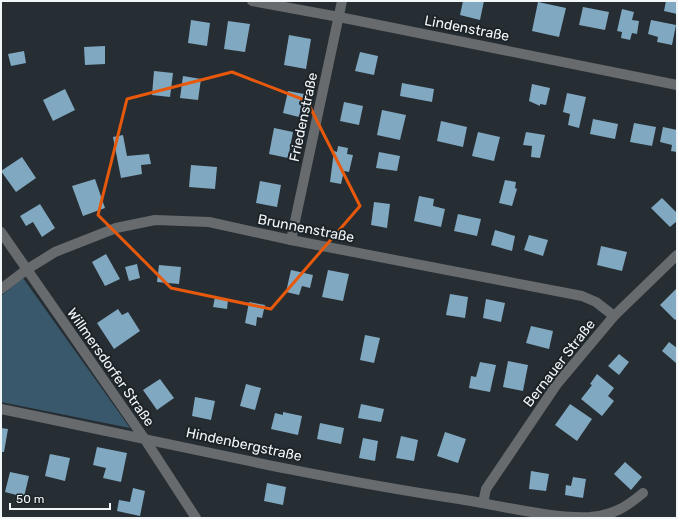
<svg xmlns="http://www.w3.org/2000/svg" width="678" height="519" viewBox="0 0 678 519" font-family="Rubik,sans-serif">
  <style>
    .green { fill: #3a586b }
    .building { fill: #81a8c1 }
    .lines { fill: none; stroke-linecap: round; stroke-linejoin: round }
    .minor { stroke: #686b6e; stroke-width: 10 }
    .marked { fill: none; stroke: #e8590c; stroke-width: 3; stroke-linejoin: round }
    .labels { text-anchor: middle; stroke-width: 4; stroke-linejoin: round; paint-order: stroke }
    .street-label { font-size: 14px; fill: #f1f6f9; stroke: #1c2429 }
  </style>
  <rect width="100%" height="100%" fill="#262e33"/>
  <polygon class="green" points="23,278 130,428 1,402 1,296"/>
  <g class="building">
    <polygon points="463,1 484,1 480,20 460,15"/>
    <polygon points="666,1 677,1 677,14 664,11"/>
    <polygon points="538,2 566,8 559,37 532,31"/>
    <polygon points="583,7 609,12 605,30 579,25"/>
    <polygon points="622,9 634,12 632,20 639,21 637,34 632,33 630,40 621,38 622,32 617,31"/>
    <polygon points="191,20 210,23 207,46 188,43"/>
    <polygon points="651,20 676,25 672,45 657,42 658,37 648,34"/>
    <polygon points="228,21 250,24 245,52 224,49"/>
    <polygon points="289,35 311,39 306,69 284,65"/>
    <polygon points="105,46 105,64 85,65 84,47"/>
    <polygon points="24,51 26,63 11,66 8,54"/>
    <polygon points="360,52 378,56 374,75 355,71"/>
    <polygon points="154,71 173,73 170,97 152,95"/>
    <polygon points="183,76 201,79 198,100 180,98"/>
    <polygon points="402,83 434,89 432,102 400,96"/>
    <polygon points="532,84 550,88 546,105 540,104 540,106 529,101"/>
    <polygon points="65,89 75,110 53,121 43,100"/>
    <polygon points="288,91 304,94 299,117 283,113"/>
    <polygon points="567,93 586,97 579,128 568,125 570,114 563,112"/>
    <polygon points="344,102 363,106 359,125 340,121"/>
    <polygon points="382,110 406,115 400,140 377,135"/>
    <polygon points="593,119 618,124 615,139 590,134"/>
    <polygon points="441,121 467,127 463,147 437,141"/>
    <polygon points="634,123 656,127 652,146 630,142"/>
    <polygon points="663,127 677,130 677,152 671,151 672,145 660,142"/>
    <polygon points="274,128 293,132 288,158 269,154"/>
    <polygon points="478,132 500,137 494,161 472,156"/>
    <polygon points="526,132 545,135 540,158 531,157 532,146 523,145"/>
    <polygon points="123,135 127,156 149,154 151,164 141,165 142,174 121,178 113,137"/>
    <polygon points="338,146 348,148 347,154 353,155 349,172 344,171 341,184 330,182 334,151 337,152"/>
    <polygon points="379,152 400,156 397,171 376,168"/>
    <polygon points="22,157 36,178 16,192 1,171"/>
    <polygon points="191,165 217,167 215,189 189,187"/>
    <polygon points="95,179 105,208 83,216 72,186"/>
    <polygon points="505,180 516,182 515,188 517,189 512,206 499,203"/>
    <polygon points="260,181 281,185 277,207 256,203"/>
    <polygon points="419,196 434,199 433,206 445,209 441,227 414,221"/>
    <polygon points="662,198 677,213 677,221 670,227 651,208"/>
    <polygon points="374,202 390,204 387,228 371,225"/>
    <polygon points="40,204 55,228 42,237 33,222 26,226 20,216"/>
    <polygon points="458,214 481,219 477,236 454,231"/>
    <polygon points="495,230 515,236 512,251 491,245"/>
    <polygon points="529,235 548,240 543,256 524,250"/>
    <polygon points="601,246 627,252 622,271 597,265"/>
    <polygon points="106,254 120,279 105,286 92,262"/>
    <polygon points="137,264 140,278 129,281 125,267"/>
    <polygon points="159,265 181,267 179,284 157,282"/>
    <polygon points="291,270 313,275 310,288 302,286 299,295 286,292"/>
    <polygon points="328,270 349,274 343,301 322,297"/>
    <polygon points="677,288 677,318 675,320 660,305"/>
    <polygon points="450,294 468,297 465,318 446,315"/>
    <polygon points="215,297 228,300 227,309 213,307"/>
    <polygon points="486,299 505,303 501,322 483,318"/>
    <polygon points="249,302 265,305 262,318 257,317 256,326 245,323"/>
    <polygon points="118,309 122,315 128,312 140,331 114,349 97,323"/>
    <polygon points="531,326 553,331 549,349 526,343"/>
    <polygon points="365,335 380,338 374,363 360,360"/>
    <polygon points="669,342 677,348 676,363 662,351"/>
    <polygon points="619,354 629,362 619,375 608,366"/>
    <polygon points="508,361 528,365 523,391 503,387"/>
    <polygon points="480,362 496,365 490,392 469,388 471,376 476,377"/>
    <polygon points="597,374 614,388 608,396 614,401 602,416 581,399 592,385 590,384"/>
    <polygon points="160,379 174,398 157,410 143,390"/>
    <polygon points="246,384 261,388 255,410 240,406"/>
    <polygon points="195,397 215,401 211,420 192,416"/>
    <polygon points="361,404 384,409 381,422 358,418"/>
    <polygon points="570,404 592,419 577,441 555,425"/>
    <polygon points="283,412 302,416 298,435 271,429 275,413 283,415"/>
    <polygon points="320,423 344,428 341,444 317,439"/>
    <polygon points="1,428 8,429 4,452 1,452"/>
    <polygon points="445,432 466,439 458,463 437,456"/>
    <polygon points="401,436 418,440 414,461 396,458"/>
    <polygon points="363,438 378,441 375,461 359,458"/>
    <polygon points="97,447 127,453 121,482 103,478 106,468 93,465"/>
    <polygon points="50,454 70,458 65,481 45,476"/>
    <polygon points="625,462 642,477 631,490 614,474"/>
    <polygon points="531,471 549,474 546,491 529,489"/>
    <polygon points="10,472 29,476 24,497 5,492"/>
    <polygon points="573,477 586,479 583,498 565,495 566,485 571,486"/>
    <polygon points="267,483 286,487 283,505 264,501"/>
    <polygon points="133,488 145,491 140,516 117,511 119,500 130,502"/>
  </g>
  <g class="lines">
    <g class="minor">
      <polyline points="252,1 339,17 677,85"/>
      <polyline points="1,232 144,438 196,518"/>
      <polyline points="291,240 342,1"/>
      <polyline points="1,289 26,270 55,252 116,228 155,220 209,222 291,240 582,296 596,302 614,316"/>
      <path d="M1,409C153,440 305,476 459,499C497,505 553,519 590,517C613,515 625,508 643,493"/>
      <polyline points="483,503 486,489 557,384 614,316 677,255"/>
    </g>
  </g>
  <path class="marked" d="M232,72L307,101L360,206L271,309L171,288L98,215L127,99Z"/>
  <g class="labels">
    <g class="street-label">
      <text transform="translate(467 28) rotate(11)" y="5">Lindenstraße</text>
      <text transform="translate(303 117) rotate(-78)" y="5">Friedenstraße</text>
      <text transform="translate(306 228) rotate(11)" y="5">Brunnenstraße</text>
      <text transform="translate(559 363) rotate(-52)" y="5">Bernauer Straße</text>
      <text transform="translate(111 367) rotate(55)" y="5">Willmersdorfer Straße</text>
      <text transform="translate(244 444) rotate(12)" y="5">Hindenbergstraße</text>
    </g>
  </g>
  <rect width="678" height="519" fill="none" stroke="#f1f6f9" stroke-width="4"/>
  <path d="M10 503v6h100v-6" fill="none" stroke="#f1f6f9" stroke-width="2"/>
  <text x="16" y="503" font-size="12" fill="#f1f6f9" stroke="#1c2429" stroke-width="3" paint-order="stroke">50 m</text>
</svg>
